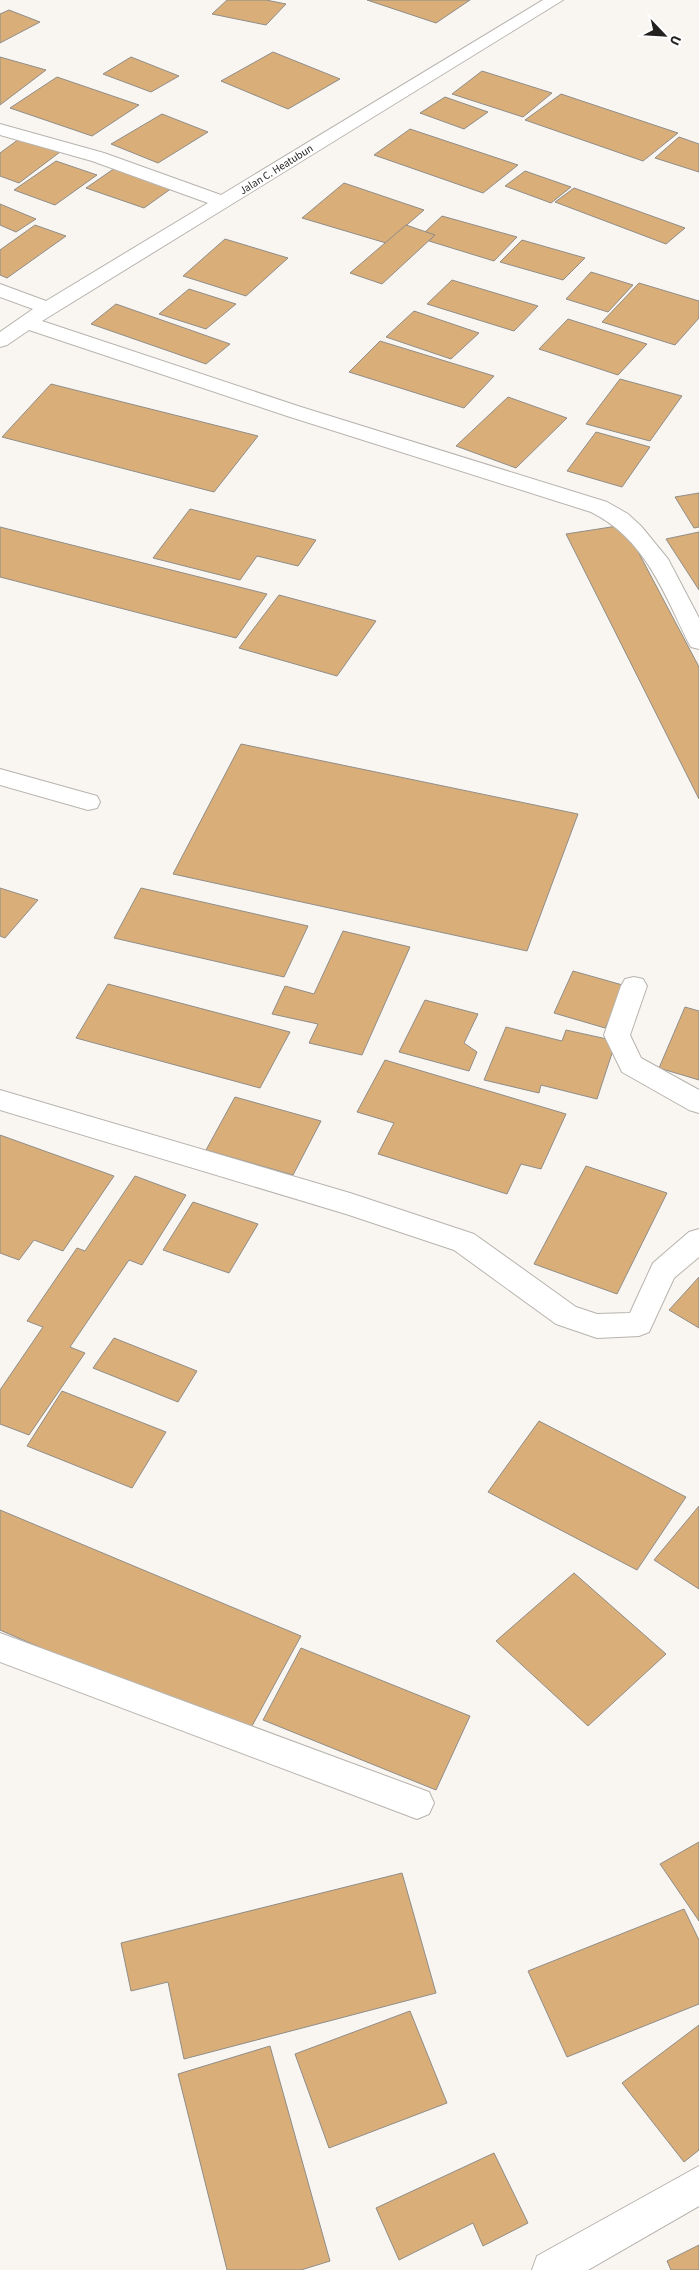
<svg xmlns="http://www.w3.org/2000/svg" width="699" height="2270" viewBox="0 0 699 2270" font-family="'Source Sans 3',sans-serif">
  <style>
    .building { fill: #d9ae78; stroke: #908d88 }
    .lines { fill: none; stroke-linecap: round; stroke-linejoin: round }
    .street-casing { stroke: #b7b4af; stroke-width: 2 }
    .street { fill: #fff; fill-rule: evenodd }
    .labels { text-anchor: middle; stroke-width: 4.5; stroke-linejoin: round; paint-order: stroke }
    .far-street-label { font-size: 11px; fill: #232220; stroke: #fff }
  </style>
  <rect width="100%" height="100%" fill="#f9f5f1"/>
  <g class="building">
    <polygon points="227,0 266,0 286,4 266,25 212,14"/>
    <polygon points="367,0 470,0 436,23"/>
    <polygon points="9,10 40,22 0,43 0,14"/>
    <polygon points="273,52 340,79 288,109 221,81"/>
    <polygon points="0,57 46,70 0,105"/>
    <polygon points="131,57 179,76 151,92 103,74"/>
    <polygon points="482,71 552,93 523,117 452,94"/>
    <polygon points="57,77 139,105 92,136 10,108"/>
    <polygon points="561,94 678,133 643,161 525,120"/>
    <polygon points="445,97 488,112 464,129 420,113"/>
    <polygon points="162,114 208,132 158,163 111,144"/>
    <polygon points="410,129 518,165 483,193 374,155"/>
    <polygon points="679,137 699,144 699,172 655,158"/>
    <polygon points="19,139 60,152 19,183 0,176 0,153"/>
    <polygon points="56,161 97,175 55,205 14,190"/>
    <polygon points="115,168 172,188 144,208 86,188"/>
    <polygon points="525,171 571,187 551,203 505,186"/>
    <polygon points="344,183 424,210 386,243 302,218"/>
    <polygon points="574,188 685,228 666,244 555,202"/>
    <polygon points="0,204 36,219 16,232 0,225"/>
    <polygon points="442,216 517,237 494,261 429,241 435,235 425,232"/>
    <polygon points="35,225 66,236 7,278 0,275 0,250"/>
    <polygon points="406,225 435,235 382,284 350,273"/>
    <polygon points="225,239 288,258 246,296 183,276"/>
    <polygon points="522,240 585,258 563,280 500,262"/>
    <polygon points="591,272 633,285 608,312 566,299"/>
    <polygon points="452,280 538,306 514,331 427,304"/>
    <polygon points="639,283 699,301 699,318 675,345 602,322"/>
    <polygon points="189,289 236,304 206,329 159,314"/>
    <polygon points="116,304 230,344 206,364 91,324"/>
    <polygon points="414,311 479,333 451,359 386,337"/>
    <polygon points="568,319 647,344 618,375 539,349"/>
    <polygon points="380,341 494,376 464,408 349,372"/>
    <polygon points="620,379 682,396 650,441 586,424"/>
    <polygon points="51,384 258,436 214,492 2,437"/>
    <polygon points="508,397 567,418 516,468 456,446"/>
    <polygon points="596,432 650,447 622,487 567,471"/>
    <polygon points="699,493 699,527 694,528 675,497"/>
    <polygon points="190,509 316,540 298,566 257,556 240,580 153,558"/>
    <polygon points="624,525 699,667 699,799 566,534"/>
    <polygon points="0,527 267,594 236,638 0,577"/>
    <polygon points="699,532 699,590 666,539"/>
    <polygon points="279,595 376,621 337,676 239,648"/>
    <polygon points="241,744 578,814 527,951 173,874"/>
    <polygon points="0,888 38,900 5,938 0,936"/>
    <polygon points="141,888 308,926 284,977 114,938"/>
    <polygon points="343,931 410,947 362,1055 309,1043 318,1024 272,1014 285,986 314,994"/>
    <polygon points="573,971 626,986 605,1028 554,1013"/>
    <polygon points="108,984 290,1032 260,1088 76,1038"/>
    <polygon points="425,1000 478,1014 464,1043 477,1052 469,1071 399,1052"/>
    <polygon points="685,1007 699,1011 699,1080 659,1068"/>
    <polygon points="506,1027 562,1041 566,1030 616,1041 597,1099 541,1085 539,1093 484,1080"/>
    <polygon points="385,1060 566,1114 541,1169 521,1164 507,1194 378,1154 394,1123 357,1112"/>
    <polygon points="235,1097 321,1121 293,1175 206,1150"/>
    <polygon points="0,1135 114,1176 63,1251 34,1240 19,1260 0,1253"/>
    <polygon points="586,1166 667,1193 617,1294 534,1264"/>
    <polygon points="135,1176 186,1195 142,1265 129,1260 70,1347 85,1353 29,1435 0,1424 0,1390 43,1327 27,1321 77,1248 85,1251"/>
    <polygon points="193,1202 258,1224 229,1273 163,1250"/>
    <polygon points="699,1277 699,1328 669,1310"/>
    <polygon points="114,1338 197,1371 178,1402 93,1368"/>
    <polygon points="62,1391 166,1432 132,1488 27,1446"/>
    <polygon points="539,1421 686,1497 637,1570 488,1492"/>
    <polygon points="699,1506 699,1589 654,1560"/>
    <polygon points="0,1510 301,1636 246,1737 0,1630"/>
    <polygon points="574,1573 666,1654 588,1726 496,1641"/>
    <polygon points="301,1648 470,1716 436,1790 263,1720"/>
    <polygon points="699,1842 699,1921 660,1864"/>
    <polygon points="402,1873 436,1993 184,2059 168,1982 131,1991 121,1943"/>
    <polygon points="684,1909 699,1940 699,2004 567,2057 528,1971"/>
    <polygon points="410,2011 447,2103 329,2148 295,2054"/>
    <polygon points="699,2025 699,2150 684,2162 622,2083"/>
    <polygon points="270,2046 330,2261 301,2270 227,2270 178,2074"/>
    <polygon points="494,2153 528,2223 483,2246 473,2223 399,2260 376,2208"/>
    <polygon points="699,2245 699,2270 671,2270 667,2261"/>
  </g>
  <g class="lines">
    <defs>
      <g id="street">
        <path d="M543,0H563L42,321L301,407L607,502L628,514L641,526L668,559L699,618V649L691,647L688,642C664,592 644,538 591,512L287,416L29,330L7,345L0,347V332L33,309L0,297V284L46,301L208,203L92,161L0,135V124L104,153L221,195Z"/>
        <polygon points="0,769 97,796 100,802 97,808 88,810 0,785"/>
        <polygon points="634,977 643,979 647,986 630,1035 641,1058 699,1090 699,1113 689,1110 622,1072 604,1035 621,986 625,979"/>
        <polygon points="0,1090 350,1193 474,1234 576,1307 597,1314 630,1313 653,1263 689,1232 699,1229 699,1257 674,1278 649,1332 639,1336 597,1338 556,1324 454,1250 346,1214 0,1110"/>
        <polygon points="0,1633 429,1792 434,1803 429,1814 417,1819 0,1662"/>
        <polygon points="699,2166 699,2206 588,2270 532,2270 537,2256"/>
      </g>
    </defs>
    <use href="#street" class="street-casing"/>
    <use href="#street" class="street"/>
  </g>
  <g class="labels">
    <g class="far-street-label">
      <text transform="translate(276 169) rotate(-32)" y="4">Jalan C. Heatubun</text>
    </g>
  </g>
  <g transform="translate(664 35) rotate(115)" stroke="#ffffff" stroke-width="4" paint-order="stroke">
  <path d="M0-4L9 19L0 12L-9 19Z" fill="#232220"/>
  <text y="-8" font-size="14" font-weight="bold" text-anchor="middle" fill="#232220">U</text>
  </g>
</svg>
